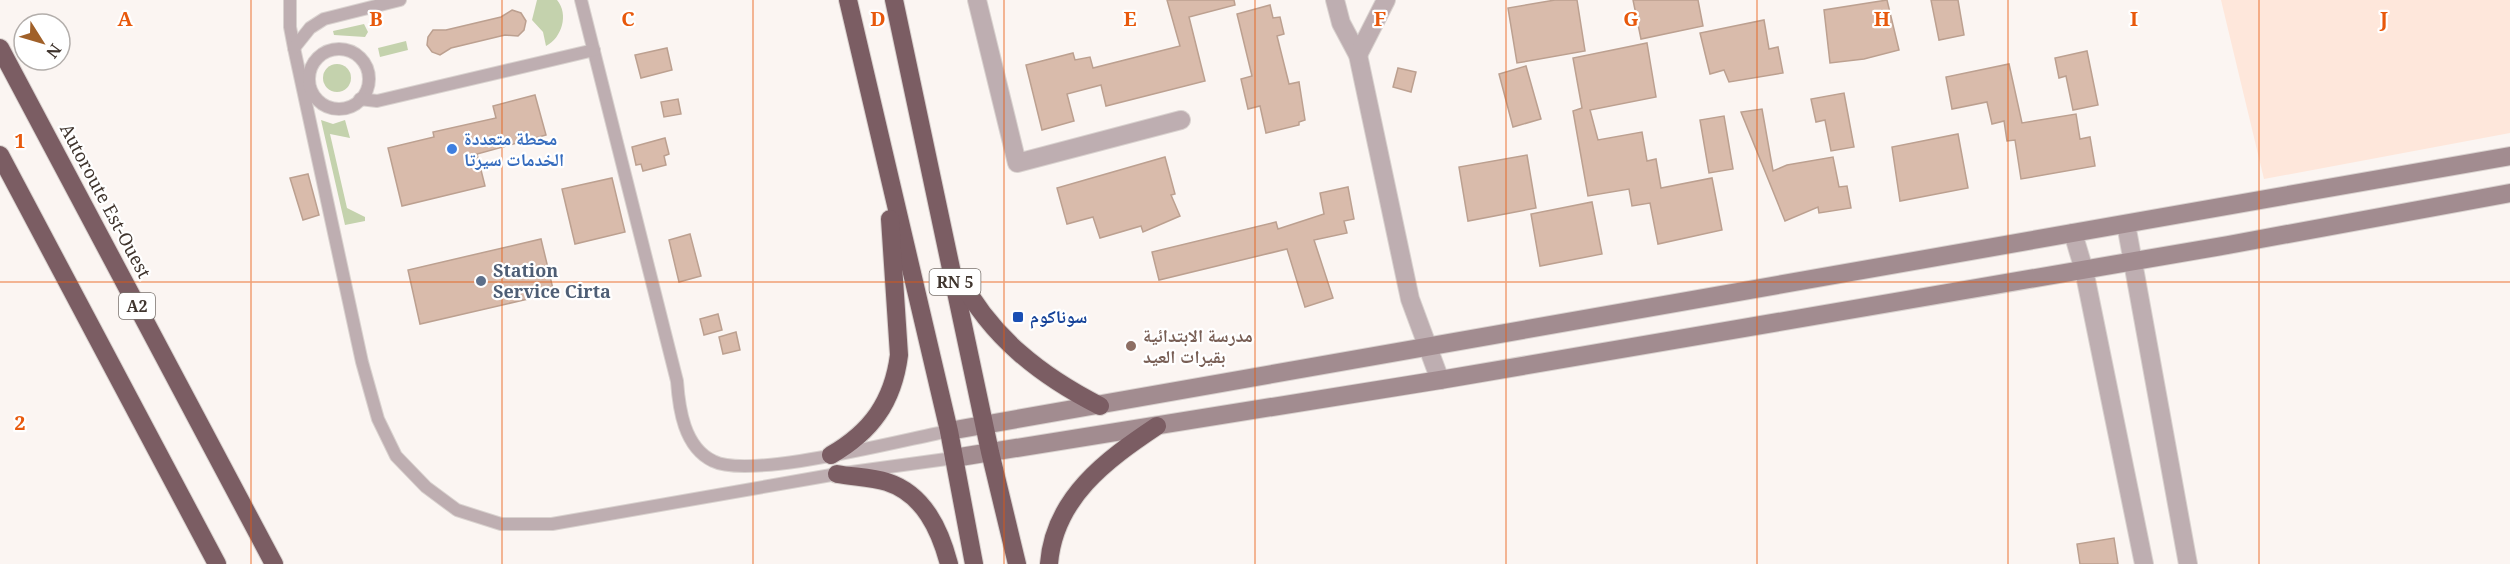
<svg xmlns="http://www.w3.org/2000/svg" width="2510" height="564" viewBox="0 0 2510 564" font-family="'Noto Serif','Noto Naskh Arabic',serif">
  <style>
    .industrial { fill: #fee7db }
    .green { fill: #c4d2ad }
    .building { fill: #d9bbab; stroke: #bca090; stroke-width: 1.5 }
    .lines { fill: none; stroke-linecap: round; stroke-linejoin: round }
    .lane-casing { stroke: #d9d2cf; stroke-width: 14 }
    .street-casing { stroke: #d9d2cf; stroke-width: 20 }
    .secondary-casing { stroke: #d9d2cf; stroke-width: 20 }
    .highway-casing { stroke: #d9d2cf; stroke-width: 20 }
    .lane { stroke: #beaeb1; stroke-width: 12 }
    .street { stroke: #beaeb1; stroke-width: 18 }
    .secondary { stroke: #a28c90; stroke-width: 18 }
    .highway { stroke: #7b5d63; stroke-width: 18 }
    .grid { fill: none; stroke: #e8590c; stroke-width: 1.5; stroke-opacity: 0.55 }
    .shop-dot { fill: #3f7fe0; stroke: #fff; stroke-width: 2 }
    .service-dot { fill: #5c6f8a; stroke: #fff; stroke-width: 2 }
    .transit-dot { fill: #1a4fb4; stroke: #fff; stroke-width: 2 }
    .education-dot { fill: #8d6e63; stroke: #fff; stroke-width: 2 }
    .labels { text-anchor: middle; stroke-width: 4.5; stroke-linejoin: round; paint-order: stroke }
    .shield { fill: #fff; stroke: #79726d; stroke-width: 1.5 }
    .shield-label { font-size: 16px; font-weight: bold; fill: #40352e }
    .shop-label { font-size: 18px; font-weight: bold; fill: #366cbe; stroke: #fff; text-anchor: start }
    .street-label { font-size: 18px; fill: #40352e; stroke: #fff }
    .service-label { font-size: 18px; font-weight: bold; fill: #4e5e75; stroke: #fff; text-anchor: start }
    .transit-label { font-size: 18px; font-weight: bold; fill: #164399; stroke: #fff; text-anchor: start }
    .education-label { font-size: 18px; font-weight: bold; fill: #785e54; stroke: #fff; text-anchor: start }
    .grid-label { font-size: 20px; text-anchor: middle; font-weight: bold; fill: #e8590c; stroke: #fff; stroke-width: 4.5; stroke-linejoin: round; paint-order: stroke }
  </style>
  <rect width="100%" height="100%" fill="#fbf5f2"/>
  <polygon class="industrial" points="2221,0 2510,0 2510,133 2264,179"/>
  <g class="green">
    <path d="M537,0H557C569,14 562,38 546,46L543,32L532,20Z"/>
    <polygon points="364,24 368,32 365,37 334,35 333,31"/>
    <polygon points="406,41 408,50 380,57 378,48"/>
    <circle cx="337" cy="78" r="14"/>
    <polygon points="321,120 333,124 345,120 350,138 330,134 347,208 365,217 365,221 345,225"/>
  </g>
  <g class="building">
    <polygon points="1167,0 1234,0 1235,5 1189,17 1205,81 1106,106 1101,85 1067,94 1074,121 1042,130 1026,65 1073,53 1075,60 1090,57 1093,68 1180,46"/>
    <polygon points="1555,0 1577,0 1585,51 1517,63 1508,8"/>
    <polygon points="1633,0 1698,0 1703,26 1641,39"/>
    <polygon points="1887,0 1899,50 1864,59 1830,63 1824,10"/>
    <polygon points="1931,0 1958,0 1964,35 1939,40"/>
    <polygon points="1270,5 1273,18 1280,17 1284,34 1277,36 1289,84 1299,82 1305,120 1299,122 1299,125 1266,133 1260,106 1248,109 1241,79 1252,76 1237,14"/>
    <polygon points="512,10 521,13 526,21 524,30 518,36 505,35 451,48 440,55 432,52 427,45 428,37 433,30 446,30 501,17"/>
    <polygon points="1764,20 1769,49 1778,47 1783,73 1729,82 1724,70 1710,74 1700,33"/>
    <polygon points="1647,43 1656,97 1590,110 1598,140 1642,132 1647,161 1656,159 1661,188 1712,178 1722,230 1658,244 1650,203 1632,206 1629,189 1588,196 1573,111 1582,108 1573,58"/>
    <polygon points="667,48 672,70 641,78 635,55"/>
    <polygon points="2087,51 2098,105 2073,110 2066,76 2059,78 2055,58"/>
    <polygon points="2009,64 2022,123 2076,114 2080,139 2090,137 2095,166 2021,179 2015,140 2007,141 2004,121 1992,124 1987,102 1952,109 1946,77"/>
    <polygon points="1526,66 1541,119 1513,127 1499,74"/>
    <polygon points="1398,68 1416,72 1411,92 1393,87"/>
    <polygon points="1844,93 1854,147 1831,151 1825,120 1816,122 1811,99"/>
    <polygon points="535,95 546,135 477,154 485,186 402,206 388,148 434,137 433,132 496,118 493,106"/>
    <polygon points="678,99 681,114 664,117 661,102"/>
    <polygon points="1762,109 1773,171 1787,165 1833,157 1839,187 1847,186 1851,208 1819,213 1818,207 1785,221 1741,112"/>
    <polygon points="1724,116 1733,169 1709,173 1700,120"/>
    <polygon points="1958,134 1968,188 1900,201 1892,147"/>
    <polygon points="665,138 669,154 664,156 666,165 643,171 641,164 636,165 632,147"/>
    <polygon points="1527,155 1536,208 1468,221 1459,167"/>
    <polygon points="1165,157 1175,194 1171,195 1180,216 1143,232 1141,226 1100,238 1093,217 1067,224 1057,188"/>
    <polygon points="308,174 319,215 303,220 290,178"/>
    <polygon points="612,178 625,232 575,244 562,189"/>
    <polygon points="1348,187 1354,219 1344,221 1347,233 1314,240 1333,298 1305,307 1287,249 1159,280 1152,252 1276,222 1278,229 1324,214 1320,193"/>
    <polygon points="1592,202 1602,254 1540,266 1531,214"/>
    <polygon points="690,234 701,276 679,282 669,240"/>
    <polygon points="541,239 554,293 420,324 408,270"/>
    <polygon points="718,314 722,330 704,335 700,319"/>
    <polygon points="736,332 740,350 723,354 719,337"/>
    <polygon points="2114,538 2118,564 2080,564 2077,544"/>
  </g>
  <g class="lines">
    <defs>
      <g id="lane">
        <polyline points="290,0 290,27 294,48 362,362 378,419 396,456 426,487 457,510 501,524 552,524 837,474 954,458"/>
        <path d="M581,0L677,381C679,409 684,447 713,461C750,480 902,440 949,431"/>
        <polyline points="294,48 310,28 324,19 400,0"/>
        <circle cx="339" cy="79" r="30"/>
        <polyline points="360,99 377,101 594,50"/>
      </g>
      <g id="street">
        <polyline points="977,0 1017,163 1181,120"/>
        <polyline points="1335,0 1341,23 1358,55 1410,299 1440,380"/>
        <polyline points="1358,55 1386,0"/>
        <polyline points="2126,224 2188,564"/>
        <polyline points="2073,233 2084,270 2144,564"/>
      </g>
      <g id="secondary">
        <polyline points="949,431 2510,156"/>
        <polyline points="954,458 1440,380 2228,245 2510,193"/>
      </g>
      <g id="highway">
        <polyline points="848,0 949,431 974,564"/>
        <polyline points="894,0 990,452 1017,564"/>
        <polyline points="0,48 274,564"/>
        <polyline points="0,155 217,564"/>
        <path d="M960,278C991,337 1041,376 1100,406"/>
        <path d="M831,455C871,432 893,402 899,355L890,219"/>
        <path d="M837,474C853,477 872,477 887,482C924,494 940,530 949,564"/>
        <path d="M1049,564C1054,498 1106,460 1157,426"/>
      </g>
    </defs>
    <use href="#lane" class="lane-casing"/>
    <use href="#street" class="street-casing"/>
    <use href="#secondary" class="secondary-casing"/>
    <use href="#highway" class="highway-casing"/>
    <use href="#lane" class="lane"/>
    <use href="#street" class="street"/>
    <use href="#secondary" class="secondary"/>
    <use href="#highway" class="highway"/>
  </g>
  <path class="grid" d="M251,0V564M502,0V564M753,0V564M1004,0V564M1255,0V564M1506,0V564M1757,0V564M2008,0V564M2259,0V564M0,282H2510"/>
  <circle class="shop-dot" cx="452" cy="149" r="6"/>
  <circle class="service-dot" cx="481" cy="281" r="6"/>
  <rect class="transit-dot" x="1012" y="311" width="12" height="12" rx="3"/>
  <circle class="education-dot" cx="1131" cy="346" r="6"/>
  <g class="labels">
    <g class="shield">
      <rect x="929.5" y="269" width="51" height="26" rx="4.5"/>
      <rect x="119" y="293" width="36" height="26" rx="4.5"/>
    </g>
    <g class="shield-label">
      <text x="955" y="288">RN 5</text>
      <text x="137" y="312">A2</text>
    </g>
    <g class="shop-label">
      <text x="464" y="145">محطة متعددة<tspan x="464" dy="21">الخدمات سيرتا</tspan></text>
    </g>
    <g class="street-label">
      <text transform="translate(105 201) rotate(62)" y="6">Autoroute Est-Ouest</text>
    </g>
    <g class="service-label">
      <text x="493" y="277">Station<tspan x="493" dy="21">Service Cirta</tspan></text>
    </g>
    <g class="transit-label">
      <text x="1030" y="323">سوناكوم</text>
    </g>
    <g class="education-label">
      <text x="1143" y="342">مدرسة الابتدائية<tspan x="1143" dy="21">بقيرات العيد</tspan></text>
    </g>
  </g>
  <g class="grid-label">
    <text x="125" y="26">A</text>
    <text x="376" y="26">B</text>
    <text x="628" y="26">C</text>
    <text x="878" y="26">D</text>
    <text x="1130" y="26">E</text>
    <text x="1380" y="26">F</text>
    <text x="1631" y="26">G</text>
    <text x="1882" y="26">H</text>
    <text x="2134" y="26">I</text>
    <text x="2384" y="26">J</text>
    <text x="20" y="148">1</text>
    <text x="20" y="430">2</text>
  </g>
  <g transform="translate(42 42) rotate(127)"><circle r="28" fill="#ffffff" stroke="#b3aeab" stroke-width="1.5"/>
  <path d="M0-4.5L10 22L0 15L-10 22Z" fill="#a06029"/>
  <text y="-9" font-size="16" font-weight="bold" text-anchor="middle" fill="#40352e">N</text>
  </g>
</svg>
